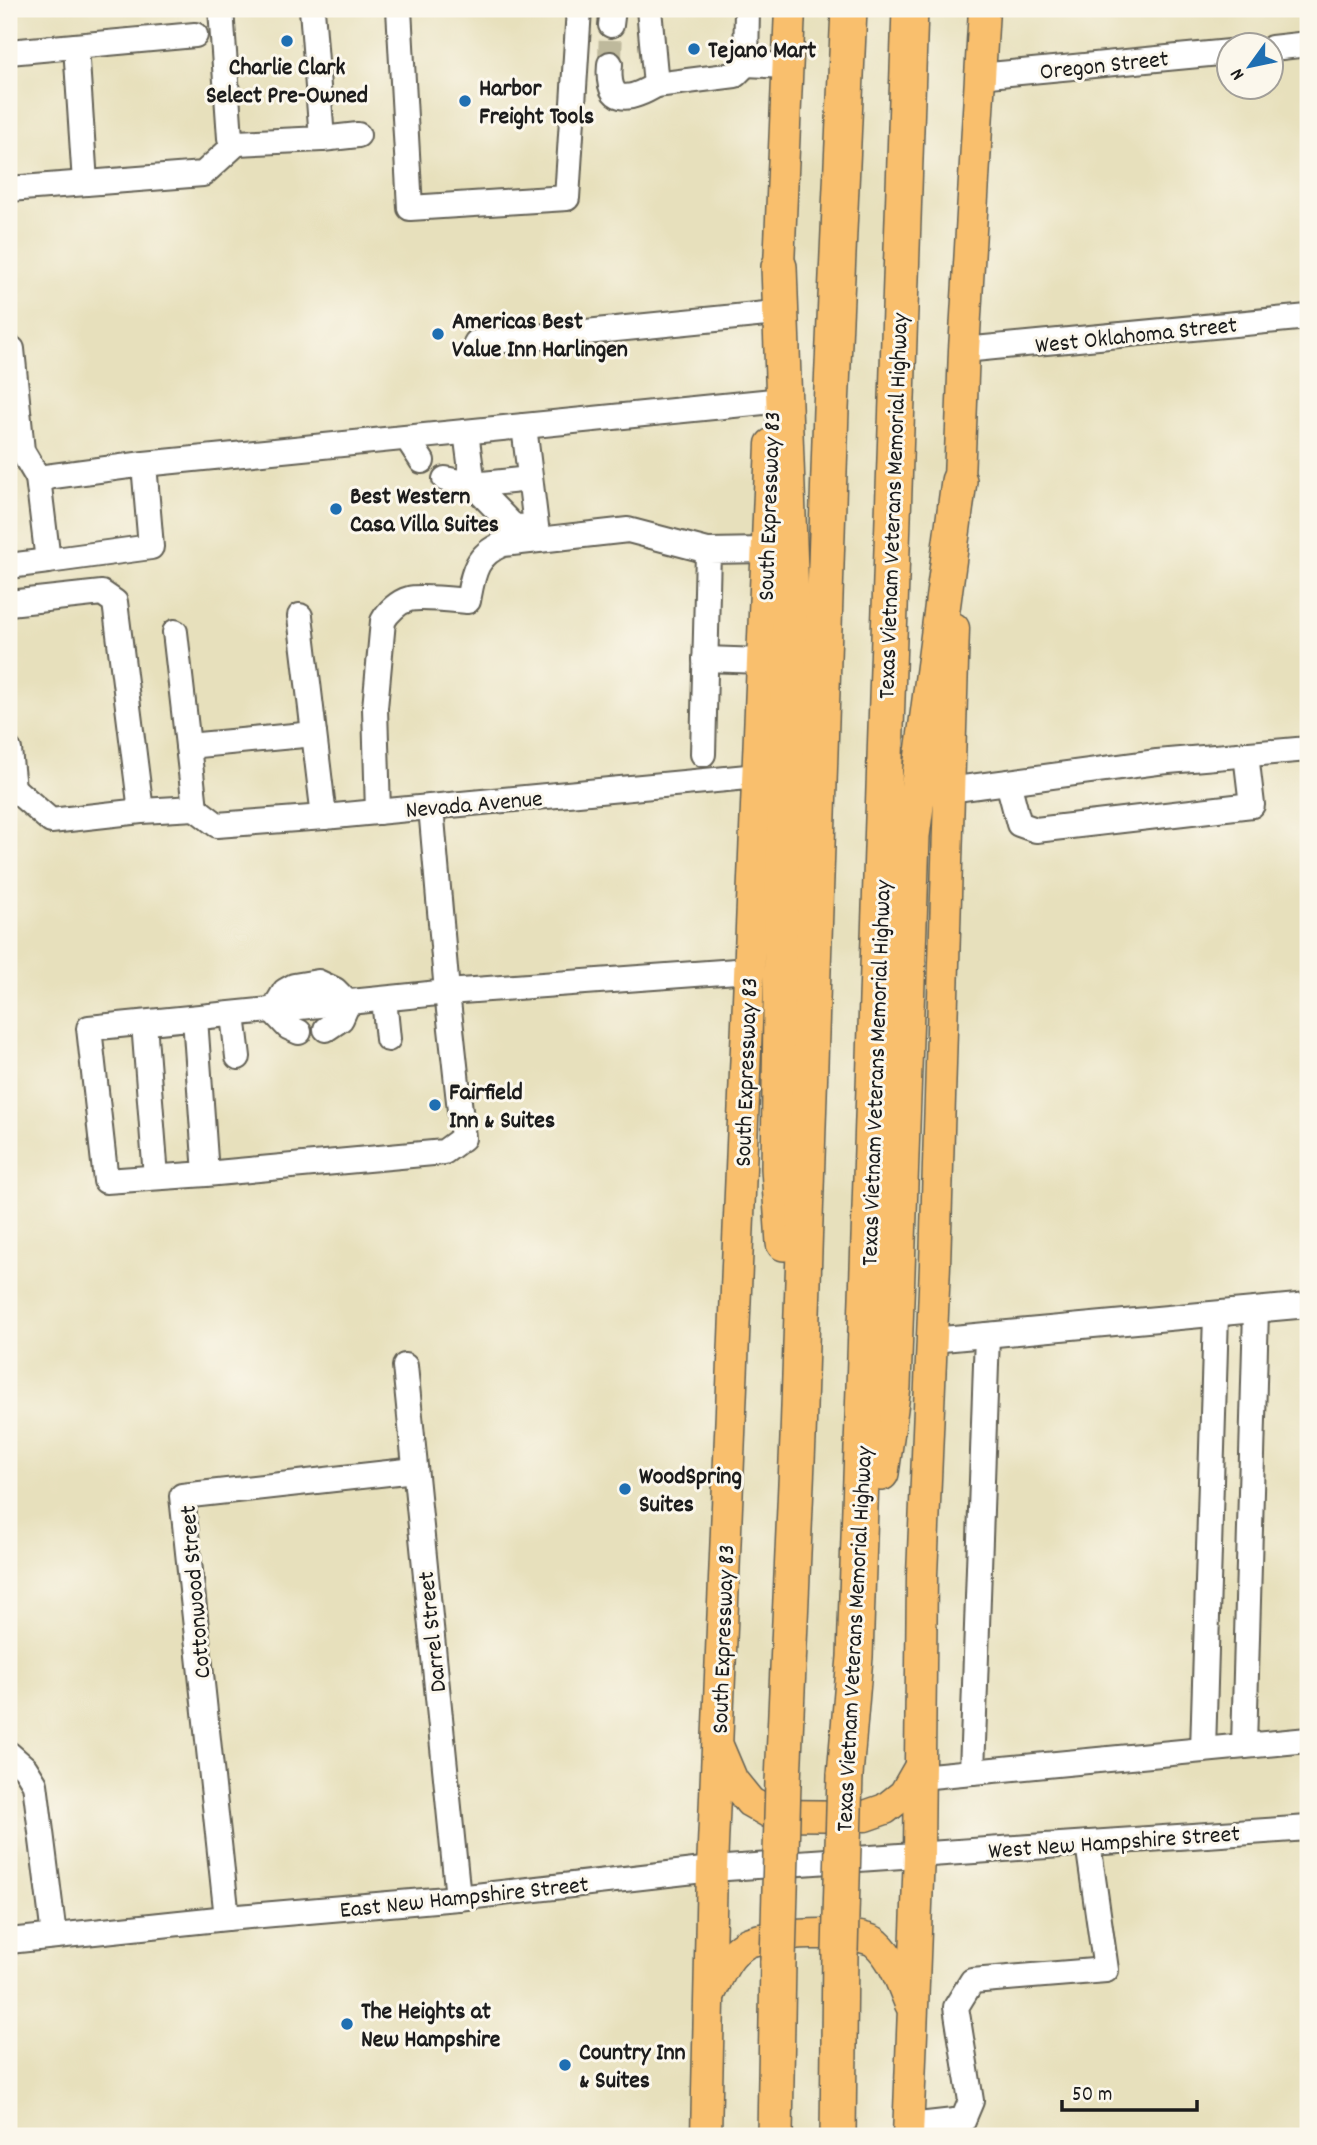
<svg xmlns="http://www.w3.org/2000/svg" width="1317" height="2145" viewBox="0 0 1317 2145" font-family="Dekko,sans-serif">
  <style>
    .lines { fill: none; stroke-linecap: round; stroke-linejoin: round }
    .minor-tunnel { stroke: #beb99c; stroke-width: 24; stroke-dasharray: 24 12; stroke-linecap: butt }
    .minor-casing { stroke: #636154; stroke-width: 28 }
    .major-casing { stroke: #636154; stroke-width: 33 }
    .highway-casing { stroke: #636154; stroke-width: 38 }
    .minor { stroke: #fff; stroke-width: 24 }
    .major { stroke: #f9bf6d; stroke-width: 30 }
    .highway { stroke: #f9bf6d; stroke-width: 35 }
    .highway-bridge-casing { stroke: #636154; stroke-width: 38; stroke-linecap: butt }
    .highway-bridge { stroke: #f9bf6d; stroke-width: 35 }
    .poi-dot { fill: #1f6fb2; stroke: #fbf7ec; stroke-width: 2.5 }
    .labels { text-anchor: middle; stroke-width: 6; stroke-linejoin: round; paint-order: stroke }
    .poi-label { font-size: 24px; font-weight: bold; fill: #1c1c1c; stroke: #fbf7ec; text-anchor: start }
    .street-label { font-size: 24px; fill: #1c1c1c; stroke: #fbf7ec }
  </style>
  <rect width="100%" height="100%" fill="#fbf7ec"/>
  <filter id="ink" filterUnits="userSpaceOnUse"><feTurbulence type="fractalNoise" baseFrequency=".0143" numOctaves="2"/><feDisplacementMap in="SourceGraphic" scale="14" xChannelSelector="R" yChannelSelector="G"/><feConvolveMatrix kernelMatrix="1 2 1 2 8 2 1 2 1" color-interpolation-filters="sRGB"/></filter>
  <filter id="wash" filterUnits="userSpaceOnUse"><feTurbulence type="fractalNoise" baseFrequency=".00686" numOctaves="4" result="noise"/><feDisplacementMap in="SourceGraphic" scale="28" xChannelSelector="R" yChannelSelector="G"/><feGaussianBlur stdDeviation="1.57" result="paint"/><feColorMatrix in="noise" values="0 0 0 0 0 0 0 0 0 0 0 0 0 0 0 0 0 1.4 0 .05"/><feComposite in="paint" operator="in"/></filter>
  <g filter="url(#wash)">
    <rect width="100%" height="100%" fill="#e7e0bc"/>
  </g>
  <g filter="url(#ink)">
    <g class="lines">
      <polyline class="minor-tunnel" points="610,64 611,25"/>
      <defs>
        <g id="minor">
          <polyline points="221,9 230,138 237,143 322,139 312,9"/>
          <polyline points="399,9 410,208 567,198 579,9"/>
          <polyline points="649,9 656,85 735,75 746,64"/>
          <polyline points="747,9 746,64 787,66"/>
          <polyline points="611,25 613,9"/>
          <polyline points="76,46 85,183"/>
          <polyline points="1272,48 1308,44"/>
          <polyline points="9,52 195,35"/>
          <path d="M610,64C606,105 628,102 656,85"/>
          <polyline points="979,76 1230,52"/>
          <polyline points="322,139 358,135"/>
          <polyline points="9,189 203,174 237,143"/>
          <polyline points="476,343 776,313"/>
          <polyline points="12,349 22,451 38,478"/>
          <polyline points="964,350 1308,317"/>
          <polyline points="466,432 473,485 514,527 536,526 524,426"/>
          <polyline points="407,438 422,461"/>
          <polyline points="144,464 151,547 48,561 38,478 144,464 773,401"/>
          <polyline points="445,479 473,485 530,479"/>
          <polyline points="9,566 48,561"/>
          <polyline points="9,603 102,593 115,602 141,811 51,821 13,788 9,788"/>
          <polyline points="300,616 324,817"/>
          <polyline points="175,632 188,746 314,734"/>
          <polyline points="705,659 762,661"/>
          <polyline points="188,746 195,808"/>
          <polyline points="9,750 13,788"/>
          <polyline points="703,754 708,551 766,550"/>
          <polyline points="1008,782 1019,824 1036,830 1252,805 1246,754"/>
          <polyline points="948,790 1157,762 1308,749"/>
          <polyline points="431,807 447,992 750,970"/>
          <polyline points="195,808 217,825 324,817 758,776"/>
          <polyline points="141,811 195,808"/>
          <path d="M378,812L375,708L383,621C388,612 398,602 409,599C420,596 455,600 468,601C473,574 475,555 503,544L628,530L708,551"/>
          <polyline points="384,999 388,1039"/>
          <polyline points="233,1015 238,1057"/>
          <path d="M195,1018L206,1174L444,1152L463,1138L447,992C328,1005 209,1017 89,1028L106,1181L206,1174"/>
          <polyline points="144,1023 156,1177"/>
          <polyline points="299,1032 288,1027 273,1011 285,991 294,986 318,982 335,990 348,1003 341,1019 326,1029"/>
          <polyline points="932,1340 1308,1305"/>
          <polyline points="405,1366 458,1898"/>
          <polyline points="1244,1746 1256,1310"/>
          <polyline points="1203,1750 1216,1314"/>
          <polyline points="9,1754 25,1768 35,1784 54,1936"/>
          <polyline points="972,1772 987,1335"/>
          <polyline points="920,1777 1308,1740"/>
          <polyline points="227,1918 182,1496 415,1470"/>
          <polyline points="9,1941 227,1918 458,1898 712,1869 1308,1828"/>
          <polyline points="909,2126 963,2120 971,2101 956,2007 972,1981 1106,1970 1088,1843"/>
        </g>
        <g id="major">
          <polyline points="778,289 790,9"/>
          <polyline points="958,505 964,350 984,9"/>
          <polyline points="719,1748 733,1781 750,1802 773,1815 865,1816 885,1809 904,1794 920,1766"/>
          <path d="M711,1992C720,1974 727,1955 745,1944C762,1933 862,1929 876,1943C894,1959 901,1982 910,2004"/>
          <polyline points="706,2136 712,1869 771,444"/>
          <polyline points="908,2136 919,1854 922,1575 935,1265 954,628"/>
        </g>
        <g id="highway">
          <polyline points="779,267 791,599 782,932 779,1168 784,1243"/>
          <polyline points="881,1473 893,1387 912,836 959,481"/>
          <polyline points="845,1775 855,1657 910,9"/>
          <polyline points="783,1782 798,1438 831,409 849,9"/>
          <polyline points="775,2136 778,1961"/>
          <polyline points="838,2136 840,1951"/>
        </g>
      </defs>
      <use href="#minor" class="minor-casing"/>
      <use href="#major" class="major-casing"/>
      <use href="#highway" class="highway-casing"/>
      <use href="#minor" class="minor"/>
      <use href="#major" class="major"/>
      <use href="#highway" class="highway"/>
      <defs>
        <g id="highway-bridge">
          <polyline points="840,1951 845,1775"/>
          <polyline points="778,1961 783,1782"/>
        </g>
      </defs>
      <use href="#highway-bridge" class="highway-bridge-casing"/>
      <use href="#highway-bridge" class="highway-bridge"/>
    </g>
  </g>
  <g class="poi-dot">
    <circle cx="287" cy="41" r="7"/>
    <circle cx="694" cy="49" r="7"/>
    <circle cx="465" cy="101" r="7"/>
    <circle cx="438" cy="334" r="7"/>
    <circle cx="336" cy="509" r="7"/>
    <circle cx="435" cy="1105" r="7"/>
    <circle cx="625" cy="1489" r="7"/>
    <circle cx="347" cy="2024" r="7"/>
    <circle cx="565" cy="2065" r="7"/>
  </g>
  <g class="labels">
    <g class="poi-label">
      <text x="708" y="57">Tejano Mart</text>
      <text x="287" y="74" text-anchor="middle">Charlie Clark<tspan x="287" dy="28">Select Pre-Owned</tspan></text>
      <text x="479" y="95">Harbor<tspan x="479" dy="28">Freight Tools</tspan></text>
      <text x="452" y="328">Americas Best<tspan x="452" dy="28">Value Inn Harlingen</tspan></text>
      <text x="350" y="503">Best Western<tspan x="350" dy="28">Casa Villa Suites</tspan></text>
      <text x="449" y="1099">Fairfield<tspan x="449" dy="28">Inn &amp; Suites</tspan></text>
      <text x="639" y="1483">WoodSpring<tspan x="639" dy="28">Suites</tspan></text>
      <text x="361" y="2018">The Heights at<tspan x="361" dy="28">New Hampshire</tspan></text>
      <text x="579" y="2059">Country Inn<tspan x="579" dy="28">&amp; Suites</tspan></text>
    </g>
    <g class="street-label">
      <text transform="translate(1104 64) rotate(-6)" y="8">Oregon Street</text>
      <text transform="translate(1136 334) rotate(-6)" y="8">West Oklahoma Street</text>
      <text transform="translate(768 506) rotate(-88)" y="8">South Expressway 83</text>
      <text transform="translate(892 506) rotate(-88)" y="8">Texas Vietnam Veterans Memorial Highway</text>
      <text transform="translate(474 803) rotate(-5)" y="8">Nevada Avenue</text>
      <text transform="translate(745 1072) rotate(-88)" y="8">South Expressway 83</text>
      <text transform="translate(875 1073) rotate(-88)" y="8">Texas Vietnam Veterans Memorial Highway</text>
      <text transform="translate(194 1592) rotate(-95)" y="8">Cottonwood Street</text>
      <text transform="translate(431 1632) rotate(-96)" y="8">Darrel Street</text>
      <text transform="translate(722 1639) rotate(-88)" y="8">South Expressway 83</text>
      <text transform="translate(853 1639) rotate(-87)" y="8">Texas Vietnam Veterans Memorial Highway</text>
      <text transform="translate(1114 1841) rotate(-4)" y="8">West New Hampshire Street</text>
      <text transform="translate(464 1896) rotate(-6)" y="8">East New Hampshire Street</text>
    </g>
  </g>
  <rect width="1317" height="2145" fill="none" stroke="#fbf7ec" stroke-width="35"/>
  <g transform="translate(1250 66) rotate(237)"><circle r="33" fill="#fbf7ec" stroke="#a29f99" stroke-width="2"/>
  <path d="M0-5L12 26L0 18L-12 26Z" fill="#1f6fb2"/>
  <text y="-10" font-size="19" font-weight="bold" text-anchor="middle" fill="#1c1c1c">N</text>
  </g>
  <path d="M1062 2100v10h135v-10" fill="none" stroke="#1c1c1c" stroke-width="3.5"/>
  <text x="1072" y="2100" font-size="21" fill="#1c1c1c" stroke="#fbf7ec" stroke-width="5" paint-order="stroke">50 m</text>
</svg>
